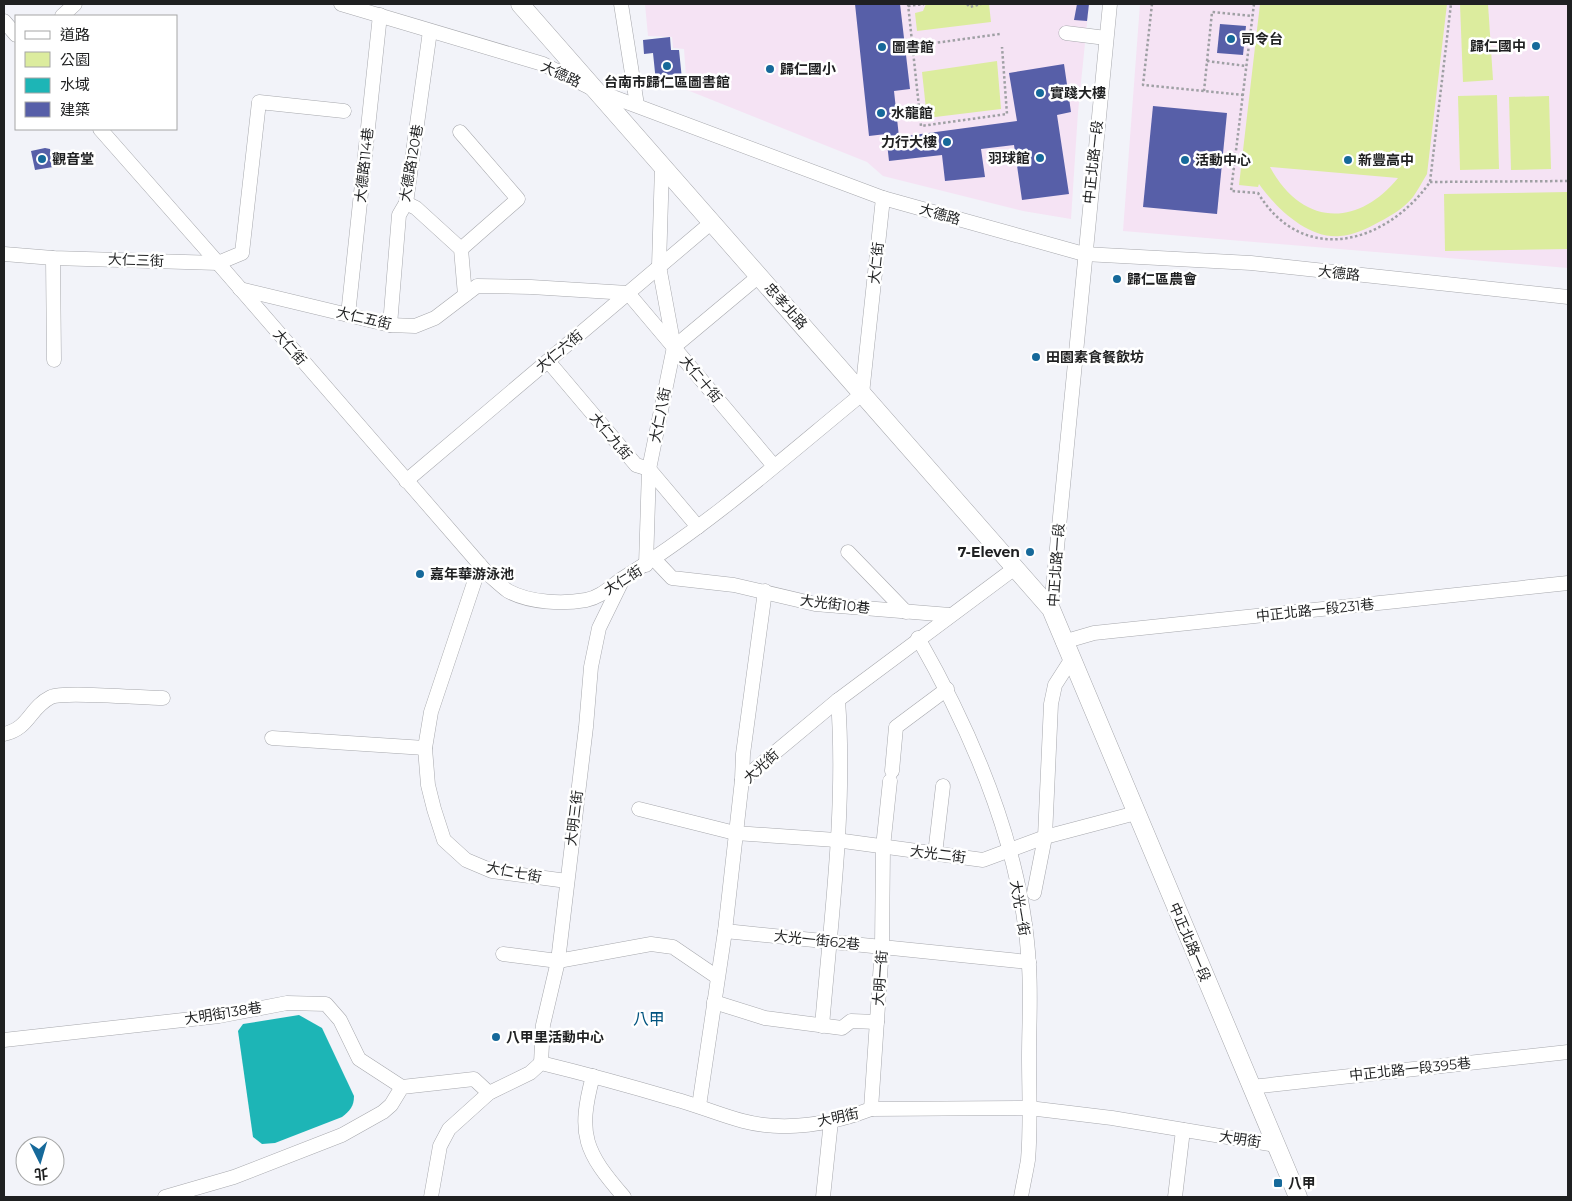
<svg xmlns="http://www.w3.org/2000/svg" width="1572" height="1201" viewBox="0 0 1572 1201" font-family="Montserrat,'Noto Sans TC',sans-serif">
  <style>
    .education { fill: #f5e3f4 }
    .green { fill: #dcec9e; fill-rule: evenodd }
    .water { fill: #1db5b6 }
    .building { fill: #575fa8 }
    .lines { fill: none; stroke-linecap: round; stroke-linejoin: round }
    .minor-casing { stroke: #a7a8ad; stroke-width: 15 }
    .major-casing { stroke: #a7a8ad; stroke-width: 19 }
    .path { stroke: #9fa0a4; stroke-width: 2.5; stroke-dasharray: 2.5 2.5; stroke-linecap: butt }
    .minor { stroke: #fff; stroke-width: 14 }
    .major { stroke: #fff; stroke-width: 18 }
    .poi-dot { fill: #16699a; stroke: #fff; stroke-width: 2 }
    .labels { text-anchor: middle; stroke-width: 5; stroke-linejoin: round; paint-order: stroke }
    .poi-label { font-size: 14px; font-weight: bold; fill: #1f2021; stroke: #fff; text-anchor: start }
    .street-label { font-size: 14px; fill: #1f2021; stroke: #fff }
    .quarter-label { font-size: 16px; fill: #00537f; stroke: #fff }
  </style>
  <rect width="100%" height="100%" fill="#f2f3f9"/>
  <g class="education">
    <polygon points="645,4 1089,4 1078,112 1071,219 1023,211 883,176 867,162 687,90 684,49 673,48 672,37 648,36"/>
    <polygon points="1140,4 1568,4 1568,268 1123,231"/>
  </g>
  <g class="green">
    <polygon points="926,4 989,4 991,22 917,31 915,13 923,11"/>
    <path d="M1260,4H1447L1427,174C1422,182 1418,190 1413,197C1404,208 1391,216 1379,222C1367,229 1353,235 1340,236C1308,239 1276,208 1259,184L1258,187L1239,185ZM1270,167H1271L1398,178C1357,228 1302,226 1270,167Z"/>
    <polygon points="1460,4 1488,4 1493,80 1463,82"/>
    <polygon points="997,61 1001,109 927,118 922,72"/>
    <polygon points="1497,95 1499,169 1460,170 1458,96"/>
    <polygon points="1549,96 1551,169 1511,170 1509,97"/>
    <polygon points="1568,192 1568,249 1445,251 1444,194"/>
  </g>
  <path class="water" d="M299,1015L322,1028L354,1096C354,1106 350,1111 342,1117L275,1143L262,1144L253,1137L238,1031L243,1024Z"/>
  <g class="building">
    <polygon points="855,4 900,4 910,89 894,91 899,137 1017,121 1009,73 1064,64 1071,112 1057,115 1069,194 1022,200 1014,145 981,149 985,177 945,181 942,155 889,161 886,134 869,136"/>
    <polygon points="1077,4 1089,4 1087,21 1074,20"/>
    <polygon points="1220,24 1246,26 1243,55 1217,53"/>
    <polygon points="670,37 671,50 679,50 682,79 656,82 653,53 644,54 643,40"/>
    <polygon points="1153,106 1227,113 1217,214 1143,207"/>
    <polygon points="45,148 50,149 53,167 35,170 31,151"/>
  </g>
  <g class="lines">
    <defs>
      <g id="minor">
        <polyline points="341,4 543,64 597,91 883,198 1084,254 1251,263 1568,297"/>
        <polyline points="621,4 637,105"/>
        <polyline points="62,16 75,4"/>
        <polyline points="4,21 16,35"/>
        <polyline points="1066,33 1106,38"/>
        <path d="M100,129L218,263L488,574C494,579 501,586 508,591C530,603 563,604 586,600C602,597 612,585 625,577C710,524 785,457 862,394L883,198"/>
        <polyline points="460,132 518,199 461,249"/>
        <polyline points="406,203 416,208 461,249 465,295"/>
        <polyline points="4,254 53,258 218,263 242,253 259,102 344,111"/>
        <polyline points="53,258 54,360"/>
        <polyline points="240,289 390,325 415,326 435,318 477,286 531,287 628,293 774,466"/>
        <polyline points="348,315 380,15"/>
        <polyline points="390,325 399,215 406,203 430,31"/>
        <polyline points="674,347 759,276"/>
        <polyline points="548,361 636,465 649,469 698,527"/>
        <polyline points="406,481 712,222"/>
        <polyline points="848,552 906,612"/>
        <polyline points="654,559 672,578 734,585 815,604 950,615"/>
        <polyline points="480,565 431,712 425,748 428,785 434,809 444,840 466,860 492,871 567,881"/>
        <polyline points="646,565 649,469 674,347 659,266 662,166"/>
        <polyline points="1051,609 1110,4"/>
        <path d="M918,638C974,736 1023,853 1029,966C1031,997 1029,1027 1029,1057C1029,1091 1031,1127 1028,1160C1026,1172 1023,1185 1021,1197"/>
        <polyline points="1063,642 1094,633 1568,583"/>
        <path d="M4,734C30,728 29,708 51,697C64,691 143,698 163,698"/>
        <polyline points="272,738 425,748"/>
        <polyline points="892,771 896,727 947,689"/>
        <polyline points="742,780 743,754 765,591"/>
        <polyline points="639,809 735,833 836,840 983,860 1045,837 1136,813"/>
        <polyline points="935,854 943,786"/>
        <polyline points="1034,893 1045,837 1051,704 1055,685 1071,660"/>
        <polyline points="725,931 1029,962"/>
        <polyline points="503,954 558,961 651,944 673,947 717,977"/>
        <polyline points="714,1002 765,1018 842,1028 851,1021 877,1022"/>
        <path d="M822,1026C831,918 846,808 838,700"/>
        <polyline points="4,1040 219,1016 287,1003 326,1004 340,1020 359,1059 402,1087"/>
        <polyline points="541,1063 543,1025 558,961 586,727 591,667 599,628 623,579"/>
        <path d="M593,1076C577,1135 585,1152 624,1197"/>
        <polyline points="1251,1087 1568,1052"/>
        <polyline points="699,1106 725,931 742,780 838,700 1015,568"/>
        <polyline points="871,1109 882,947 883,847 890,781"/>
        <polyline points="165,1197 234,1177 342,1135 383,1112 391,1105 402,1087 474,1079 489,1093"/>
        <path d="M431,1197L440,1146L449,1129L489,1093L530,1073L541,1063C586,1074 630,1086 674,1099C697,1105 720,1115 743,1121C784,1132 833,1124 871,1109L1029,1108L1112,1118L1275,1145"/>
        <polyline points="823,1197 831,1121"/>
        <polyline points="1175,1197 1183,1130"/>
      </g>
      <polyline id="major" points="520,4 1051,609 1298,1197"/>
    </defs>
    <use href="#minor" class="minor-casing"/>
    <use href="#major" class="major-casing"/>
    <g class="path">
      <polyline points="908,4 921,126 1007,114 1002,47"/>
      <polyline points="967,4 970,7 981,4"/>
      <polyline points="1152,4 1143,85 1243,95"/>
      <path d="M1254,4L1231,191L1258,193C1303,267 1386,244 1430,182L1451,4"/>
      <polyline points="908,6 924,4"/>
      <polyline points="913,46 1000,34"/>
      <polyline points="1207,61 1246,66"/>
      <polyline points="1204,91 1212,12 1252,16"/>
      <polyline points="1430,182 1568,181"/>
    </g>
    <use href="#minor" class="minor"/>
    <use href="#major" class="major"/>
  </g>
  <g class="poi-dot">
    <circle cx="1231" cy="39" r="5"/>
    <circle cx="1536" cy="46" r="5"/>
    <circle cx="882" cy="47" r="5"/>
    <circle cx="667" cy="66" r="5"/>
    <circle cx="770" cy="69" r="5"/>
    <circle cx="1040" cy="93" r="5"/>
    <circle cx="881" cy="113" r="5"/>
    <circle cx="947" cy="142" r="5"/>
    <circle cx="1040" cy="158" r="5"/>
    <circle cx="42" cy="159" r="5"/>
    <circle cx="1185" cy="160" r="5"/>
    <circle cx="1348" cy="160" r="5"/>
    <circle cx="1117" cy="279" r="5"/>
    <circle cx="1036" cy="357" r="5"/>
    <circle cx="1030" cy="552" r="5"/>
    <circle cx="420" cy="574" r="5"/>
    <circle cx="496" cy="1037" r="5"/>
    <rect x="1273" y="1178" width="10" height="10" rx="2.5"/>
  </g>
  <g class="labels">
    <g class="poi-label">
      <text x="1241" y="44">司令台</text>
      <text x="1526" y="51" text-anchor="end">歸仁國中</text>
      <text x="892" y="52">圖書館</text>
      <text x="780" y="74">歸仁國小</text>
      <text x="667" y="87" text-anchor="middle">台南市歸仁區圖書館</text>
      <text x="1050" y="98">實踐大樓</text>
      <text x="891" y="118">水龍館</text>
      <text x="937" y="147" text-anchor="end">力行大樓</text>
      <text x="1030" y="163" text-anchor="end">羽球館</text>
      <text x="52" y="164">觀音堂</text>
      <text x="1195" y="165">活動中心</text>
      <text x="1358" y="165">新豐高中</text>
      <text x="1127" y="284">歸仁區農會</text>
      <text x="1046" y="362">田園素食餐飲坊</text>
      <text x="1020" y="557" text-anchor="end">7-Eleven</text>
      <text x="430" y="579">嘉年華游泳池</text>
      <text x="506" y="1042">八甲里活動中心</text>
      <text x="1288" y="1188">八甲</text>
    </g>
    <g class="street-label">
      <text transform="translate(561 74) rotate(25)" y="5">大德路</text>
      <text transform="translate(1093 162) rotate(-84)" y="5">中正北路一段</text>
      <text transform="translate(411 163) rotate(-80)" y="5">大德路120巷</text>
      <text transform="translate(364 165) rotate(-84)" y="5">大德路114巷</text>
      <text transform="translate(940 214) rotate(16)" y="5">大德路</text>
      <text transform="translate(136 260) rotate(2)" y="5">大仁三街</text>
      <text transform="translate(876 263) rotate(-84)" y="5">大仁街</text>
      <text transform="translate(1339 273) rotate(6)" y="5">大德路</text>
      <text transform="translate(786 306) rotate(49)" y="5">忠孝北路</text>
      <text transform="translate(364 318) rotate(13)" y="5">大仁五街</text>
      <text transform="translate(290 347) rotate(49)" y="5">大仁街</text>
      <text transform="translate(559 351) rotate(-40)" y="5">大仁六街</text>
      <text transform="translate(701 379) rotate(50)" y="5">大仁十街</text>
      <text transform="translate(660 415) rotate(-79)" y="5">大仁八街</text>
      <text transform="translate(611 436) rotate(50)" y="5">大仁九街</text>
      <text transform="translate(1056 565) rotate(-86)" y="5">中正北路一段</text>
      <text transform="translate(623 580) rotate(-32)" y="5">大仁街</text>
      <text transform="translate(835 604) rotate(7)" y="5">大光街10巷</text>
      <text transform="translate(1315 610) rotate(-6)" y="5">中正北路一段231巷</text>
      <text transform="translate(761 766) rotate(-43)" y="5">大光街</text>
      <text transform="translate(574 818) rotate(-83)" y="5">大明三街</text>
      <text transform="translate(938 854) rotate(7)" y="5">大光二街</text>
      <text transform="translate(514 872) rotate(11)" y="5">大仁七街</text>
      <text transform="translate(1020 908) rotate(80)" y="5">大光一街</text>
      <text transform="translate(817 940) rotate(6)" y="5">大光一街62巷</text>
      <text transform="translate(1190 942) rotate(67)" y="5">中正北路一段</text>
      <text transform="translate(880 978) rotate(-86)" y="5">大明一街</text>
      <text transform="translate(223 1013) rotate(-9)" y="5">大明街138巷</text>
      <text transform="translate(1410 1069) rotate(-6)" y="5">中正北路一段395巷</text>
      <text transform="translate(838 1117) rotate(-12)" y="5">大明街</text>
      <text transform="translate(1240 1139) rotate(9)" y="5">大明街</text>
    </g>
    <g class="quarter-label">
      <text x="649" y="1025">八甲</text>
    </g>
  </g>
  <rect width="1572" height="1201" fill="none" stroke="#1f2021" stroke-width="10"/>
  <rect x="15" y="15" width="162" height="115" fill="#ffffff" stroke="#a5a6a6"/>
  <rect x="25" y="31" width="25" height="8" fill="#ffffff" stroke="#a5a6a6"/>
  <text x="60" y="40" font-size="15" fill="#1f2021">道路</text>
  <rect x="25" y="52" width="25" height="15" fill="#dcec9e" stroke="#a5a6a6"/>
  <text x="60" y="65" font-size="15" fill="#1f2021">公園</text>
  <rect x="25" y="78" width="25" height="15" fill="#1db5b6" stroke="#a5a6a6"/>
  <text x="60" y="90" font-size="15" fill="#1f2021">水域</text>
  <rect x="25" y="102" width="25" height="15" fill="#575fa8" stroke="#a5a6a6"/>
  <text x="60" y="115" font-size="15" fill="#1f2021">建築</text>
  <g transform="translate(40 1161) rotate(175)"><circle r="24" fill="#ffffff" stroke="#a5a6a6"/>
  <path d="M0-4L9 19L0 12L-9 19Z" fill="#16699a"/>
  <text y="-8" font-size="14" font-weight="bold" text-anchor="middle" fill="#1f2021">北</text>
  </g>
</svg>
